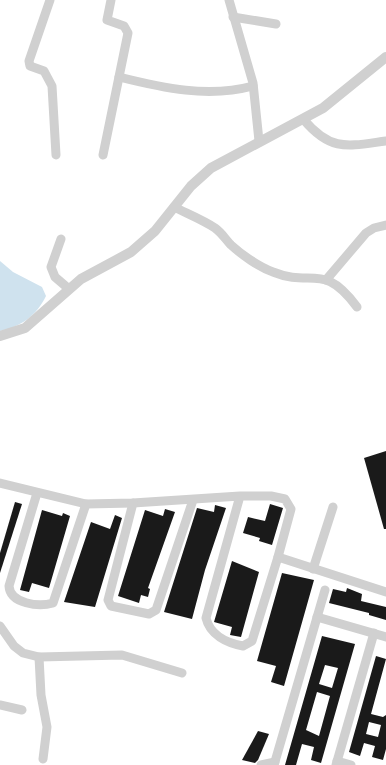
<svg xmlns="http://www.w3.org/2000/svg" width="386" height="765" viewBox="0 0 386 765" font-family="Figtree,sans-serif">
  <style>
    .water { fill: #cfe2ee }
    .building { fill: #1a1a1a; fill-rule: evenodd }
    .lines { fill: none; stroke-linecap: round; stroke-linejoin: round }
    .minor { stroke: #d0d0d0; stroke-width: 9 }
    .tertiary { stroke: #d0d0d0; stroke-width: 10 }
  </style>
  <rect width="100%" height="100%" fill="#fff"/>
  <path class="water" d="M0,261L13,272L42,287L46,296C36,316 22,326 0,331Z"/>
  <g class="building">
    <polygon points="386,451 386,529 384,529 364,458"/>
    <polygon points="15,502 22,504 0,573 0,553"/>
    <polygon points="270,504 283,508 272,545 259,541 260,538 243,533 248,517 265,521"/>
    <polygon points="215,505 226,508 205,570 192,619 164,612 197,508 214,512"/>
    <polygon points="165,509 175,512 148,588 150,589 148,597 141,595 139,603 118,596 145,510 163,516"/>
    <polygon points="42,510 62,516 63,513 70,516 49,588 32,583 29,592 20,590"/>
    <polygon points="115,515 122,518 95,607 64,602 91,522 110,529"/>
    <polygon points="232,561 259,572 241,637 230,635 232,627 214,622"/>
    <polygon points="282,573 314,580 284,686 271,682 276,666 257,661"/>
    <polygon points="347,588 362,594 361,601 386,607 386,620 369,615 369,613 329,603 333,589 346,592"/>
    <path d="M322,636L355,644L321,763L311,760L314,747L302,744L296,765H285ZM325,665L338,668L332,688L319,684ZM317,692L330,696L319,736L306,730Z"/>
    <path d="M376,656L386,659L371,714L383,717L386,715V749L383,760L372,757L375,746L364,743L360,756L349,752ZM369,722L381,725L378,737L366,734Z"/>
    <polygon points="258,731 269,734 258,760 255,763 242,760"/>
  </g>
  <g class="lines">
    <g class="minor">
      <polyline points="50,0 29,61 30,66 44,71 52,86 56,155"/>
      <polyline points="229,0 253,83 259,141"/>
      <polyline points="233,17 276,24"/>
      <path d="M119,77C163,88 208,98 253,86"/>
      <path d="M304,120C331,152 348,146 386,141"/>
      <polyline points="103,155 128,33 124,26 107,20 111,0"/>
      <path d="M174,207C188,214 203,220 215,228C222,233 226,240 231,245C242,255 259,267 273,272C312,288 323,261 357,307"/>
      <polyline points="61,239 51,267 55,277 69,289"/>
      <polyline points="326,280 366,233 374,228 386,225"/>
      <path d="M0,483L86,504L133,503L240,496H271L285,499L291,509L278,557L252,641L243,646C227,643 210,635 206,618L240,496"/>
      <path d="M37,493L9,586C10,604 39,607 53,603L86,504"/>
      <polyline points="133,503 108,600 111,606 149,614 156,610 193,500"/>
      <polyline points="278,557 386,592"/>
      <polyline points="313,569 333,507"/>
      <polyline points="317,617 386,637"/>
      <polyline points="0,626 14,646 23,653 39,657 122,655 182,673"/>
      <polyline points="39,657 41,695 47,727 43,759"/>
      <polyline points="0,705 22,710"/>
      <polyline points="337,761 351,765"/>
      <polyline points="261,765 275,762"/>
      <polyline points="274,765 325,590"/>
      <polyline points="336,765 374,633"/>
    </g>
    <polyline class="tertiary" points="0,336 25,328 81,279 131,252 155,231 191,186 211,168 323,108 386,57"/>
  </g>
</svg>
